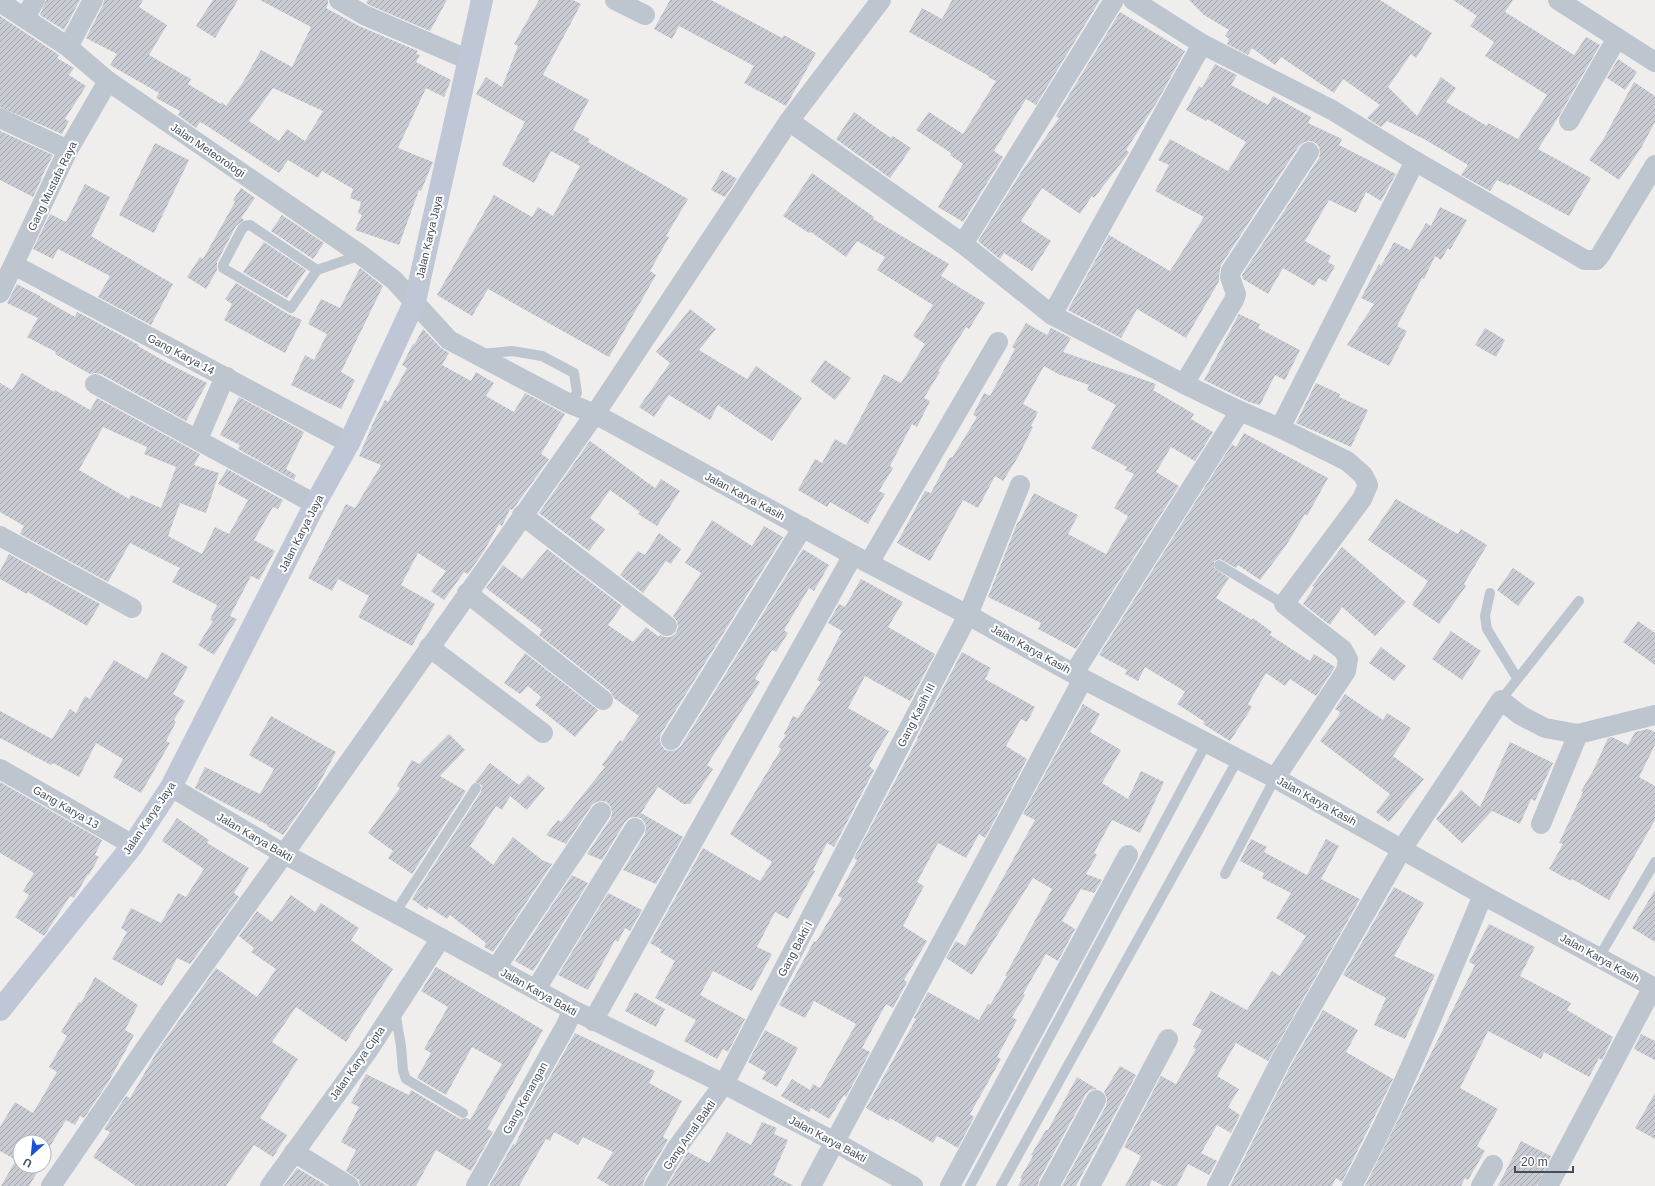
<svg xmlns="http://www.w3.org/2000/svg" width="1655" height="1186" viewBox="0 0 1655 1186" font-family="Arial,sans-serif">
  <style>
    .building { fill: url(#building-hatch); fill-rule: evenodd }
    .lines { fill: none; stroke-linecap: round; stroke-linejoin: round }
    .lane { stroke: #bdc5cf; stroke-width: 10 }
    .street { stroke: #bdc5cf; stroke-width: 20 }
    .secondary { stroke: #bfc7d6; stroke-width: 22 }
    .labels { text-anchor: middle; stroke-width: 4; stroke-linejoin: round; paint-order: stroke }
    .street-label { font-size: 11px; fill: #454d5a; stroke: #fff }
  </style>
  <defs>
    <pattern id="building-hatch" width="6" height="6" patternUnits="userSpaceOnUse"><rect width="6" height="6" fill="#c9cbd3"/><path d="M-1 1l2-2M0 6l6-6M5 7l2-2" fill="none" stroke="#a5a7ae"/></pattern>
  </defs>
  <rect width="100%" height="100%" fill="#f0eded"/>
  <g class="building">
    <polygon points="46,0 80,0 64,30 40,15"/>
    <path d="M104,0H143L139,7L167,25L149,55L191,79L188,84L221,104L222,102L226,106L242,84L261,50L292,67L311,27L260,0H328V4L326,8L359,26L418,51L416,54L420,55L416,62L451,80L444,97L426,88L398,148L433,162L421,191L419,190L399,245L355,230L362,215L358,213L361,202L350,198L353,189L322,171L318,178L288,160L279,173L204,124L200,122L196,128L178,115L180,111L156,98L159,93L110,65L117,54L86,38L103,5ZM273,88L323,111L305,141L287,129L279,141L249,121Z"/>
    <polygon points="213,0 238,0 215,38 196,26"/>
    <polygon points="368,0 447,0 430,31 369,5 366,3"/>
    <polygon points="539,0 573,0 581,4 543,75 589,100 573,130 590,139 588,142 688,199 666,236 669,237 650,271 656,275 609,357 488,289 472,316 437,295 494,195 532,217 538,207 553,216 580,166 551,151 534,183 502,165 525,122 476,94 486,77 502,87 518,46 514,44"/>
    <polygon points="670,0 711,0 782,38 784,35 816,53 786,106 744,83 754,66 679,26 672,39 654,29"/>
    <polygon points="952,0 1100,0 1036,105 1026,99 994,151 1003,157 963,222 938,207 963,164 950,155 951,153 916,130 929,112 963,134 996,81 988,77 989,76 909,32 922,8 942,19"/>
    <polygon points="1189,0 1380,0 1432,33 1416,58 1411,54 1388,87 1417,116 1441,77 1456,88 1446,102 1487,126 1488,123 1518,139 1547,95 1485,56 1494,42 1470,26 1477,16 1453,0 1513,0 1505,12 1574,55 1586,37 1600,45 1559,116 1538,149 1591,178 1569,216 1509,184 1508,185 1497,180 1490,191 1461,175 1468,165 1424,139 1387,121 1381,127 1367,118 1380,105 1343,79 1334,93 1281,57 1275,65 1252,48 1248,55 1227,44 1229,39 1225,36 1229,30 1204,15"/>
    <polygon points="1120,12 1185,51 1157,102 1126,150 1129,152 1128,154 1094,198 1092,196 1080,214 1042,188 1021,221 1051,241 1032,271 1004,253 1000,259 978,241 1022,171 1059,118 1056,116"/>
    <polygon points="0,16 59,55 57,58 74,68 69,75 86,86 65,119 69,121 62,134 0,107"/>
    <polygon points="1618,59 1637,72 1625,90 1607,78"/>
    <polygon points="1215,64 1237,75 1231,85 1268,105 1273,96 1311,117 1308,123 1342,139 1339,145 1396,174 1381,201 1366,192 1356,213 1329,200 1305,241 1331,256 1328,262 1335,266 1326,282 1319,278 1314,286 1283,268 1268,294 1243,279 1242,275 1319,158 1320,153 1319,147 1316,143 1310,141 1304,142 1299,146 1221,265 1219,275 1219,281 1186,338 1137,309 1121,338 1068,310 1109,235 1170,271 1204,217 1155,191 1169,165 1158,160 1170,139 1228,171 1246,142 1207,119 1206,121 1186,110 1199,86 1202,88"/>
    <polygon points="1634,82 1655,96 1655,122 1641,148 1619,180 1589,160 1603,140"/>
    <polygon points="854,112 891,138 893,136 911,148 890,178 836,139"/>
    <polygon points="0,131 53,155 41,178 42,178 33,197 0,180"/>
    <polygon points="155,143 189,160 154,233 119,215"/>
    <polygon points="722,170 737,179 725,197 711,190"/>
    <polygon points="812,173 874,217 873,219 949,264 941,276 985,303 969,329 966,327 938,371 940,372 924,398 930,401 917,427 912,424 890,466 893,468 879,491 885,494 868,524 830,502 827,507 798,490 815,459 822,463 835,439 846,445 884,374 901,383 925,344 913,336 933,305 877,270 885,257 857,241 846,257 811,232 809,233 783,216"/>
    <polygon points="85,184 110,197 91,236 173,284 151,325 98,297 110,276 58,249 53,259 33,249 50,214 66,222"/>
    <polygon points="241,188 255,198 241,218 244,220 236,226 217,262 217,270 206,289 187,277 200,257 203,259 235,202 233,200"/>
    <polygon points="1440,207 1467,220 1450,250 1448,248 1441,260 1435,256 1424,279 1422,278 1397,326 1407,331 1389,366 1347,345 1374,304 1361,298 1379,264 1381,266 1394,242 1410,250 1426,223 1431,226"/>
    <polygon points="282,215 324,243 313,259 271,231"/>
    <polygon points="264,242 306,270 287,298 243,272"/>
    <polygon points="360,268 383,286 341,372 355,380 341,409 291,385 305,355 314,360 327,334 308,324 321,299 340,308"/>
    <polygon points="236,283 288,314 302,320 285,353 224,320 232,304 225,299"/>
    <polygon points="17,284 40,296 40,297 75,317 77,312 87,317 139,345 138,346 171,365 207,383 186,421 101,374 95,373 90,374 55,354 56,352 27,337 38,318 7,303"/>
    <polygon points="690,309 716,329 699,350 747,379 756,366 802,398 772,441 718,405 710,420 669,395 654,417 639,407 670,363 656,352"/>
    <polygon points="1239,314 1260,324 1258,328 1300,350 1285,380 1275,375 1260,405 1249,402 1204,380"/>
    <polygon points="1026,323 1047,335 1051,328 1071,338 1063,352 1156,384 1153,390 1194,414 1191,419 1213,432 1195,461 1171,447 1156,472 1179,486 1076,649 1038,629 1041,623 988,597 1018,521 1019,522 1034,493 1078,515 1068,534 1106,554 1128,516 1114,508 1134,474 1125,470 1127,467 1091,448 1116,405 1087,390 1089,385 1058,374 1044,366 1023,404 1038,412 1031,426 1033,427 1018,457 1003,481 995,476 978,508 963,500 930,561 897,543 925,491 931,493 950,457 952,458 977,417 973,415 984,393 990,396 1015,349 1012,347"/>
    <polygon points="1485,328 1505,340 1496,357 1475,345"/>
    <polygon points="423,329 441,348 449,353 442,365 471,381 476,372 494,383 486,396 514,412 525,393 565,414 541,454 549,459 516,505 512,510 510,509 502,526 499,524 484,551 468,574 464,572 444,600 431,591 446,571 418,553 401,585 435,604 412,646 358,617 369,596 338,579 332,591 308,578 346,504 355,508 381,465 359,456 374,421 385,400 388,402 407,368 402,365 413,344 414,345"/>
    <polygon points="825,360 851,378 835,400 810,381"/>
    <path d="M22,373L54,392L55,390L90,410L97,398L200,454L194,465L219,473L206,513L180,503L168,536L202,554L215,527L229,534L248,500L218,484L227,469L283,500L278,509L273,507L254,540L275,551L259,580L251,576L230,616L237,619L214,655L198,645L213,621L210,620L217,605L172,582L180,568L130,543L108,582L20,534L24,526L0,512V383L12,390ZM103,427L147,447L144,454L176,467L161,508L131,495L129,499L79,470Z"/>
    <polygon points="1316,383 1340,394 1339,397 1368,410 1351,447 1296,423"/>
    <polygon points="239,397 304,432 286,469 296,475 294,480 238,449 240,445 220,435"/>
    <polygon points="1244,433 1328,478 1307,516 1305,514 1287,544 1260,580 1238,565 1236,568 1220,559 1214,561 1214,568 1229,578 1216,598 1252,620 1253,618 1272,632 1270,635 1310,661 1314,654 1335,667 1316,696 1290,679 1285,686 1266,673 1248,704 1252,707 1230,741 1203,724 1205,722 1177,704 1185,692 1181,689 1145,667 1138,681 1125,674 1127,670 1099,655 1232,444 1236,447"/>
    <polygon points="590,441 655,488 661,479 680,491 657,526 638,514 640,512 610,490 590,518 605,529 589,551 539,513"/>
    <polygon points="1396,499 1458,534 1461,529 1487,545 1464,584 1466,586 1439,624 1412,605 1428,581 1368,540"/>
    <polygon points="712,520 752,546 764,526 783,537 661,734 660,739 661,745 665,750 671,751 676,750 681,746 803,549 829,565 814,591 809,588 784,630 788,633 776,652 772,650 755,679 760,682 707,765 713,769 690,804 683,804 658,787 641,813 683,837 656,884 623,870 645,834 646,828 645,823 641,818 635,817 629,818 625,822 602,860 587,854 611,818 612,813 611,807 607,802 602,801 596,802 592,805 566,844 546,835 558,820 561,822 605,767 602,765 620,740 622,742 639,716 614,698 610,691 539,635 542,630 486,588 503,565 522,579 547,549 622,606 608,625 633,642 646,627 659,637 660,635 665,637 671,637 676,633 678,627 677,621 673,616 701,573 685,563"/>
    <polygon points="659,533 681,549 671,564 666,561 643,593 620,575 638,551 645,555"/>
    <polygon points="1342,547 1406,602 1375,636 1342,607 1330,625 1303,604 1314,587 1312,586"/>
    <polygon points="9,554 100,604 87,626 28,592 27,594 0,579 0,571"/>
    <polygon points="1513,568 1535,583 1518,606 1497,590"/>
    <polygon points="861,579 903,602 888,627 935,654 910,701 865,676 848,708 889,731 869,766 874,770 834,847 827,843 813,870 815,871 788,919 775,912 757,947 772,954 752,991 713,971 700,995 745,1019 728,1052 723,1049 717,1059 684,1041 696,1020 655,998 675,961 660,952 662,950 650,943 703,848 760,881 772,862 730,834 781,749 778,747 786,735 784,734 793,716 798,718 821,682 817,680 842,631 828,623 839,604 845,607"/>
    <polygon points="1638,621 1655,633 1655,665 1623,642"/>
    <polygon points="1451,631 1481,651 1462,680 1432,659"/>
    <polygon points="1381,647 1406,666 1394,681 1369,663"/>
    <polygon points="162,652 188,667 173,694 185,701 174,720 176,722 166,741 170,743 141,793 113,777 123,759 96,743 79,777 53,763 51,765 0,738 0,711 52,739 70,709 76,713 85,696 90,699 114,660 147,679"/>
    <polygon points="962,652 991,668 985,679 1035,707 1027,722 1021,719 1006,746 1027,759 985,838 979,834 966,858 938,843 917,882 924,886 903,926 927,941 904,980 907,982 893,1008 886,1004 862,1048 870,1052 846,1097 844,1095 829,1119 811,1108 809,1112 781,1096 792,1079 810,1090 813,1084 820,1088 856,1024 814,1001 805,1018 779,1005 814,941 816,942 842,898 838,896 857,860 854,858 918,738 917,738"/>
    <polygon points="525,653 598,710 575,737 535,705 541,697 528,686 520,694 504,683"/>
    <polygon points="1345,694 1383,720 1387,713 1411,728 1393,756 1424,779 1389,822 1376,812 1390,794 1320,741 1339,715 1340,712 1335,709"/>
    <polygon points="1083,704 1100,714 1090,732 1121,750 1102,783 1128,799 1141,771 1164,782 1140,833 1112,820 1094,853 1097,855 1086,874 1102,880 1094,893 1081,889 1062,921 1075,929 1058,961 1046,954 1023,994 1025,995 1012,1017 1017,1020 997,1057 1001,1059 970,1114 974,1117 958,1148 937,1136 933,1143 890,1118 889,1121 866,1108 916,1019 914,1018 928,992 979,1020 988,1004 990,1005 1007,976 1005,976 1052,889 1033,878 972,975 946,958 956,941 965,946 1004,876 1035,820 1023,814"/>
    <polygon points="271,716 336,752 316,789 283,835 267,826 268,825 195,788 205,767 260,794 274,769 249,755"/>
    <polygon points="1648,729 1655,732 1655,745 1639,777 1655,786 1655,820 1609,900 1572,879 1571,881 1549,869 1563,844 1559,843 1583,792 1581,791 1593,771 1608,738 1612,737 1628,745 1635,732"/>
    <polygon points="449,734 465,750 440,776 466,791 412,874 388,858 393,851 368,833 400,788 397,786 412,760 419,764"/>
    <polygon points="1510,742 1553,763 1535,801 1531,799 1520,824 1492,811 1462,843 1436,819 1461,790 1480,807"/>
    <polygon points="490,763 519,785 528,775 545,788 527,810 510,796 502,810 496,806 470,846 493,865 513,837 542,860 552,864 493,952 484,947 486,943 450,915 447,919 429,907 427,910 412,899 481,792 482,785 475,782"/>
    <polygon points="0,782 102,840 95,855 99,857 89,875 88,874 74,898 70,896 44,936 15,917 29,895 23,891 34,873 0,853"/>
    <polygon points="177,818 209,840 207,843 249,868 234,893 239,897 190,964 177,958 162,986 112,959 127,932 121,928 131,908 161,923 178,893 186,897 204,869 162,841"/>
    <polygon points="1251,839 1267,847 1264,852 1307,875 1326,839 1339,846 1321,879 1360,899 1268,1061 1236,1043 1217,1076 1239,1089 1228,1107 1240,1115 1231,1133 1217,1125 1201,1153 1217,1161 1209,1175 1188,1164 1177,1186 1164,1186 1152,1180 1149,1186 1125,1186 1141,1156 1124,1147 1161,1076 1176,1084 1196,1049 1193,1047 1202,1030 1192,1025 1211,991 1247,1010 1272,971 1280,976 1306,936 1276,918 1291,893 1262,878 1264,873 1240,861"/>
    <polygon points="572,875 588,883 533,971 515,961"/>
    <polygon points="1394,887 1424,903 1394,956 1435,975 1405,1039 1374,1025 1386,998 1343,975"/>
    <polygon points="1655,890 1655,942 1632,928"/>
    <polygon points="608,893 642,910 630,931 625,928 618,942 615,940 588,990 558,975"/>
    <polygon points="291,895 315,912 321,903 359,928 351,940 393,969 346,1042 296,1007 272,1042 298,1059 260,1118 287,1135 273,1157 254,1145 226,1186 136,1186 93,1157 110,1132 104,1129 126,1096 130,1098 158,1050 216,968 257,997 276,969 251,952 254,948 239,936 257,911 272,922"/>
    <polygon points="1489,924 1535,947 1520,976 1571,1003 1567,1010 1613,1037 1602,1060 1599,1058 1589,1077 1544,1052 1541,1059 1488,1031 1460,1088 1498,1109 1477,1146 1485,1151 1468,1180 1465,1178 1461,1186 1365,1186 1475,965 1469,962"/>
    <polygon points="436,967 543,1030 487,1129 493,1132 471,1171 436,1150 416,1186 360,1186 359,1180 346,1171 356,1150 341,1142 359,1107 351,1103 366,1074 409,1095 411,1090 460,1119 467,1118 470,1120 502,1064 472,1047 446,1095 417,1078 431,1053 424,1049 448,1007 421,991"/>
    <polygon points="95,977 138,1005 125,1030 134,1035 109,1081 84,1118 80,1116 75,1125 66,1120 44,1156 44,1142 20,1142 20,1166 41,1166 29,1186 1,1186 16,1160 0,1151 0,1127 15,1102 33,1113 57,1072 49,1067 67,1036 61,1032 79,1002 81,1003"/>
    <polygon points="635,992 665,1009 656,1027 625,1011"/>
    <polygon points="1323,1010 1358,1030 1346,1052 1393,1079 1342,1182 1336,1178 1332,1186 1230,1186 1292,1063"/>
    <polygon points="765,1030 798,1048 777,1087 762,1079 766,1072 748,1062"/>
    <polygon points="575,1033 655,1071 649,1083 682,1101 663,1137 668,1140 644,1180 643,1186 610,1186 597,1178 613,1152 583,1137 578,1145 554,1132 550,1141 546,1139 519,1186 489,1186 513,1144 515,1145 531,1111"/>
    <polygon points="1641,1034 1655,1041 1655,1060 1634,1049"/>
    <polygon points="1120,1066 1136,1075 1076,1186 1062,1186 1106,1106 1107,1099 1104,1092"/>
    <polygon points="1077,1077 1097,1089 1090,1090 1086,1094 1039,1180 1038,1186 1018,1186 1022,1179 1020,1178 1033,1156 1031,1155 1046,1130 1048,1130"/>
    <polygon points="1655,1093 1655,1139 1635,1128"/>
    <polygon points="762,1122 777,1128 774,1134 788,1140 773,1175 794,1186 667,1186 688,1152 709,1163 727,1132 751,1145"/>
    <polygon points="1521,1141 1551,1156 1537,1186 1498,1186"/>
    <polygon points="297,1168 327,1186 284,1186"/>
  </g>
  <g class="lines">
    <g class="lane">
      <polyline points="317,270 250,225 245,226 242,229 223,265 223,268 291,308 317,270 361,255"/>
      <polyline points="481,354 512,351 542,356 574,373 577,393 568,403"/>
      <polyline points="1219,565 1284,604"/>
      <polyline points="1490,593 1485,616 1487,629 1517,678"/>
      <polyline points="1501,700 1579,601"/>
      <polyline points="1225,874 1275,778"/>
      <polyline points="395,913 476,788"/>
      <polyline points="1599,957 1655,862"/>
      <polyline points="395,1011 401,1046 403,1071 406,1079 463,1113"/>
      <polyline points="970,1186 1207,742"/>
      <polyline points="1001,1186 1238,759"/>
    </g>
    <g class="street">
      <polyline points="339,0 364,15 469,60"/>
      <polyline points="615,0 645,15"/>
      <polyline points="1133,0 1202,44 1332,110 1415,161 1585,260 1596,260 1601,254 1655,165"/>
      <polyline points="1558,0 1655,62"/>
      <polyline points="0,2 68,47 108,81 361,255 394,280 449,340 568,403 595,414 853,555 968,615 1083,679 1275,778 1483,895 1655,988"/>
      <polyline points="25,18 35,0"/>
      <polyline points="68,47 93,0"/>
      <polyline points="0,118 68,150"/>
      <polyline points="789,121 963,244 1052,315 1184,384 1240,411 1280,428 1347,461 1363,475 1368,485 1362,499 1284,604 1343,650 1348,659 1346,671 1275,778"/>
      <polyline points="1569,121 1617,38"/>
      <polyline points="963,244 1114,0"/>
      <polyline points="14,265 349,443"/>
      <polyline points="0,293 68,150 108,81"/>
      <polyline points="1052,315 1202,44"/>
      <polyline points="95,384 315,504"/>
      <polyline points="1184,384 1234,300 1236,294 1230,277 1231,271 1309,152"/>
      <polyline points="1280,428 1415,161"/>
      <polyline points="198,439 220,388 227,377"/>
      <polyline points="522,515 667,626"/>
      <polyline points="0,536 132,608"/>
      <polyline points="869,563 998,342"/>
      <polyline points="467,593 603,700"/>
      <polyline points="429,647 543,733"/>
      <polyline points="1074,673 1240,411"/>
      <polyline points="671,740 803,527"/>
      <polyline points="0,769 133,845"/>
      <polyline points="171,787 284,854 395,913 573,1010 724,1084 835,1142 913,1186"/>
      <polyline points="1541,824 1578,734"/>
      <polyline points="496,968 601,812"/>
      <polyline points="536,989 635,828"/>
      <polyline points="593,1021 853,555"/>
      <polyline points="294,1152 349,1186"/>
      <polyline points="51,1186 173,1008 284,854 595,414 789,121 881,0"/>
      <polyline points="270,1186 367,1052 441,938"/>
      <polyline points="476,1186 565,1027 573,1010"/>
      <polyline points="654,1186 676,1149 724,1084 968,615 1020,485"/>
      <polyline points="811,1186 1083,679"/>
      <polyline points="950,1186 1128,855"/>
      <polyline points="1049,1186 1096,1100"/>
      <polyline points="1090,1186 1168,1039"/>
      <polyline points="1217,1186 1282,1058 1402,849 1501,700 1520,715 1545,728 1578,734 1655,715"/>
      <path d="M1352,1186C1403,1093 1442,993 1483,895"/>
      <polyline points="1481,1186 1493,1165"/>
      <polyline points="1548,1186 1653,987"/>
    </g>
    <polyline class="secondary" points="0,1010 133,845 171,787 315,504 349,443 415,301 482,0"/>
  </g>
  <g class="labels">
    <g class="street-label">
      <text transform="translate(208 150) rotate(34)" y="4">Jalan Meteorologi</text>
      <text transform="translate(52 186) rotate(-64)" y="4">Gang Mustafa Raya</text>
      <text transform="translate(429 237) rotate(-77)" y="4">Jalan Karya Jaya</text>
      <text transform="translate(181 354) rotate(28)" y="4">Gang Karya 14</text>
      <text transform="translate(745 496) rotate(28)" y="4">Jalan Karya Kasih</text>
      <text transform="translate(301 533) rotate(-63)" y="4">Jalan Karya Jaya</text>
      <text transform="translate(1031 649) rotate(29)" y="4">Jalan Karya Kasih</text>
      <text transform="translate(916 715) rotate(-63)" y="4">Gang Kasih III</text>
      <text transform="translate(1317 801) rotate(29)" y="4">Jalan Karya Kasih</text>
      <text transform="translate(66 807) rotate(30)" y="4">Gang Karya 13</text>
      <text transform="translate(149 818) rotate(-56)" y="4">Jalan Karya Jaya</text>
      <text transform="translate(255 837) rotate(30)" y="4">Jalan Karya Bakti</text>
      <text transform="translate(795 949) rotate(-62)" y="4">Gang Bakti I</text>
      <text transform="translate(1600 958) rotate(29)" y="4">Jalan Karya Kasih</text>
      <text transform="translate(539 992) rotate(29)" y="4">Jalan Karya Bakti</text>
      <text transform="translate(357 1063) rotate(-55)" y="4">Jalan Karya Cipta</text>
      <text transform="translate(525 1098) rotate(-61)" y="4">Gang Kenangan</text>
      <text transform="translate(689 1135) rotate(-55)" y="4">Gang Amal Bakti</text>
      <text transform="translate(828 1139) rotate(28)" y="4">Jalan Karya Bakti</text>
    </g>
  </g>
  <g transform="translate(32 1154) rotate(207)"><circle r="19" fill="#ffffff" stroke="#b5b8bd"/>
  <path d="M0-3L7 15L0 10L-7 15Z" fill="#1c52da"/>
  <text y="-6" font-size="11" font-weight="bold" text-anchor="middle" fill="#454d5a">U</text>
  </g>
  <path d="M1515 1166v6h58v-6" fill="none" stroke="#454d5a" stroke-width="2"/>
  <text x="1521" y="1166" font-size="12" fill="#454d5a" stroke="#ffffff" stroke-width="3" paint-order="stroke">20 m</text>
</svg>
